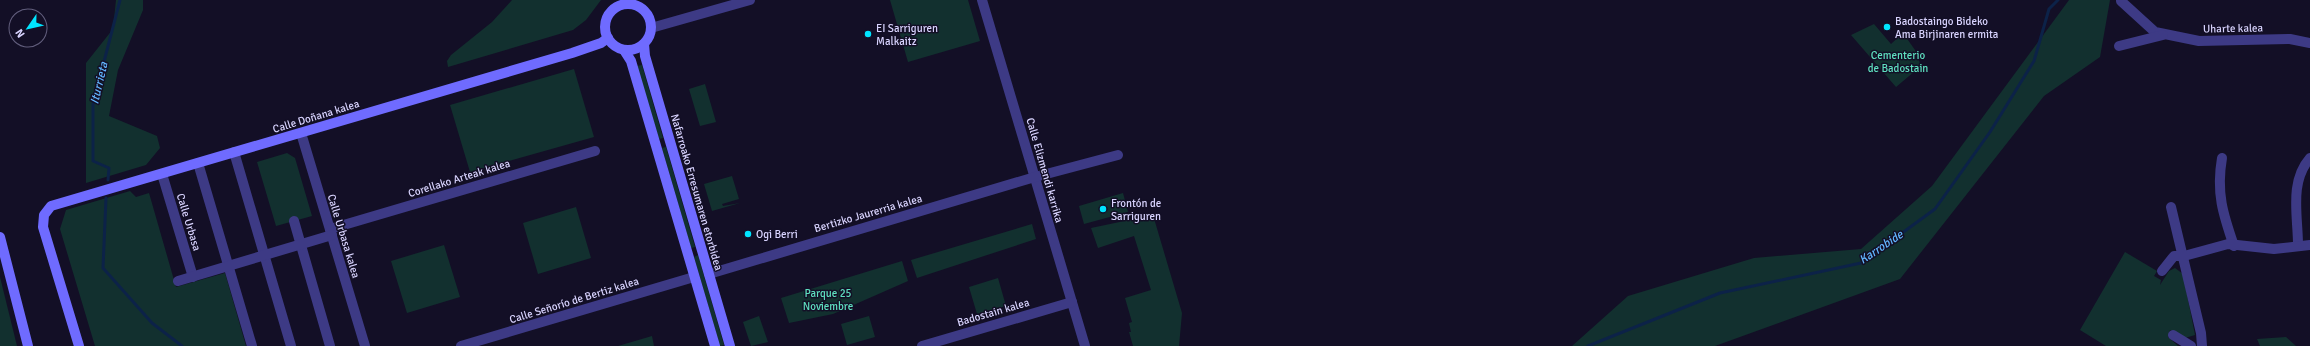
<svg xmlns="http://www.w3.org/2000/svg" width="2310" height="346" viewBox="0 0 2310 346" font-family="Signika,sans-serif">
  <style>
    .green { fill: #12302f }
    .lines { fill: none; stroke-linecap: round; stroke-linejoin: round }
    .stream { stroke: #0c2248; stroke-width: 3 }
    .street { stroke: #3d3a85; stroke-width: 10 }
    .secondary { stroke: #6f6bff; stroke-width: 10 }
    .poi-dot { fill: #00e5ff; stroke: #130f26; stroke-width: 1.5 }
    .labels { text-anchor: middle; stroke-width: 3; stroke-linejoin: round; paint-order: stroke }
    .poi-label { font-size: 11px; fill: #d9d4ff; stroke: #130f26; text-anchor: start }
    .street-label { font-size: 11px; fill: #d9d4ff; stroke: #130f26 }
    .park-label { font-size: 11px; fill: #5fe0c0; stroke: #130f26 }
    .water-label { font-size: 12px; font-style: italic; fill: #62b6ff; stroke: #130f26 }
  </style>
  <rect width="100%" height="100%" fill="#130f26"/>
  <g class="green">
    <polygon points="116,0 143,0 143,10 118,70 109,116 157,136 160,148 146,165 86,183 86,63 113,29"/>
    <polygon points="512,0 601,0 586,20 573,30 448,67 447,61 451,55 492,22"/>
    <polygon points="890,0 968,0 980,41 908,62"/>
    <polygon points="2069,0 2110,0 2100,57 2044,96 1900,279 1715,346 1572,346 1628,296 1754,258 1861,249 1932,186"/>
    <polygon points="1874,24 1891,44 1903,33 1915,50 1921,66 1896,87 1851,35"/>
    <polygon points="642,65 663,138 659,139 637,66"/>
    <polygon points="574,69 594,137 470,172 450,105"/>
    <polygon points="705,84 716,122 700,126 689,89"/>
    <polygon points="666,147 695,247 691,248 662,148"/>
    <polygon points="287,153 295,158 312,216 276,226 257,162"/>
    <polygon points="732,176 739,199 722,204 723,206 740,203 712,211 704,184"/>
    <polygon points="130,191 136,197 149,193 176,287 225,273 246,346 95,346 60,229 66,210"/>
    <polygon points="1123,193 1128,212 1084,224 1079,206"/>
    <polygon points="576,207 591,258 538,274 523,223"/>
    <polygon points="1153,215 1182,313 1179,346 1133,346 1129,332 1131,332 1129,323 1132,322 1125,298 1151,290 1134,236 1098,248 1091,228"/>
    <polygon points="1032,224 1036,239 917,278 911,260"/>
    <polygon points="444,245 460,297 407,313 391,261"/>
    <polygon points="2125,252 2157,271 2154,276 2161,280 2160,285 2169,271 2175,268 2183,274 2195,335 2185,338 2170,330 2168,337 2178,346 2106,346 2080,330"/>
    <polygon points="698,255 724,345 720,346 694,257"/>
    <polygon points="902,261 908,281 833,314 789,323 781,298"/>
    <polygon points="0,277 17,346 0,346"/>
    <polygon points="998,278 1006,306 977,314 969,287"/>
    <polygon points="759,316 768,342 751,346 743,322"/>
    <polygon points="869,316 875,337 847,345 841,324"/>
    <polygon points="652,336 654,346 618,346"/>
    <polygon points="2286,337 2296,346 2260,346 2257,339"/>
  </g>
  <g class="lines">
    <g class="stream">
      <polyline points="108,180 109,168 93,161 93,104 120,0"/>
      <polyline points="106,198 103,268 152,323 182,346"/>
      <polyline points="1588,346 1720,293 1861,263 1935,209 1990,132 2034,61 2049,9 2058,0"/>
    </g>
    <g class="street">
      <polyline points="982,0 1085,346"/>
      <polyline points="2121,1 2155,32 2199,41 2290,39 2310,43"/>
      <polyline points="651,28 750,0"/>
      <polyline points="2119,46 2163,35"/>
      <polyline points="301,133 365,346"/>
      <polyline points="234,152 291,346"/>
      <path d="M2222,158C2216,193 2223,214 2234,246"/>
      <polyline points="198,163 252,346"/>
      <polyline points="162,174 193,277"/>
      <polyline points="2171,207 2201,333 2202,346"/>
      <polyline points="294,221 330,346"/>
      <polyline points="330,229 595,151"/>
      <path d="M2298,245C2298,216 2289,182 2310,158"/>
      <polyline points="2162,271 2174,256 2184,256 2228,244 2274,249 2310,245"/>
      <polyline points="709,274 1035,177 1118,155"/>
      <polyline points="178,281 332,235"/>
      <polyline points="2173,335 2191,346"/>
      <polyline points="461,346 694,277"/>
      <polyline points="922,346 1072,302"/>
    </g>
    <g class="secondary">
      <circle cx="628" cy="27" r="23"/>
      <polyline points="644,44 645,56 730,346"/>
      <polyline points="624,50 631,61 715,346"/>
      <polyline points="0,237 28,346"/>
      <polyline points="79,346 43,227 44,215 51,206 572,53 601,43 608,38"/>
    </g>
  </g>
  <g class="poi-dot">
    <circle cx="1887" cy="27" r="4"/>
    <circle cx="868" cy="34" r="4"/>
    <circle cx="1103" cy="209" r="4"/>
    <circle cx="748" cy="234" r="4"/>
  </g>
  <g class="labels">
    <g class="poi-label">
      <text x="1895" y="25">Badostaingo Bideko<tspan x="1895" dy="13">Ama Birjinaren ermita</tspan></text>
      <text x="876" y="32">EI Sarriguren<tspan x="876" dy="13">Malkaitz</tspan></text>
      <text x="1111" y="207">Frontón de<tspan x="1111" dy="13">Sarriguren</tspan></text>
      <text x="756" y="238">Ogi Berri</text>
    </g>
    <g class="street-label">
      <text transform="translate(2233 28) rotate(-1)" y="4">Uharte kalea</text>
      <text transform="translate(316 116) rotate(-17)" y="4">Calle Doñana kalea</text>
      <text transform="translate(1045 170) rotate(74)" y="4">Calle Elizmendi karrika</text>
      <text transform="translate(459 178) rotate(-17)" y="4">Corellako Arteak kalea</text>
      <text transform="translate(697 192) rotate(74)" y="4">Nafarroako Erresumaren etorbidea</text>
      <text transform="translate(868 213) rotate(-16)" y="4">Bertizko Jaurerria kalea</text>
      <text transform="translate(189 222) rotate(73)" y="4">Calle Urbasa</text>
      <text transform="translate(344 236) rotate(73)" y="4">Calle Urbasa kalea</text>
      <text transform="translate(574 300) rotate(-17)" y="4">Calle Señorío de Bertiz kalea</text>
      <text transform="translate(993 312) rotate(-16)" y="4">Badostain kalea</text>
    </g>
    <g class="park-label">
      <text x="1898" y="59">Cementerio<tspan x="1898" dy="13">de Badostain</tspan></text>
      <text x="828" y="297">Parque 25<tspan x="828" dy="13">Noviembre</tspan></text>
    </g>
    <g class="water-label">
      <text transform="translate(99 83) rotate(-77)" y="4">Iturrieta</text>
      <text transform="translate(1881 247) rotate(-34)" y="4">Karrobide</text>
    </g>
  </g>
  <g transform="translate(28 28) rotate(236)"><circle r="19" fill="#130f26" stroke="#625e7d"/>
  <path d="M0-3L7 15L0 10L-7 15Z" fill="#00e5ff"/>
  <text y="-6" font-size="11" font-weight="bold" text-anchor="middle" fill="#d9d4ff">N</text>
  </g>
</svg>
